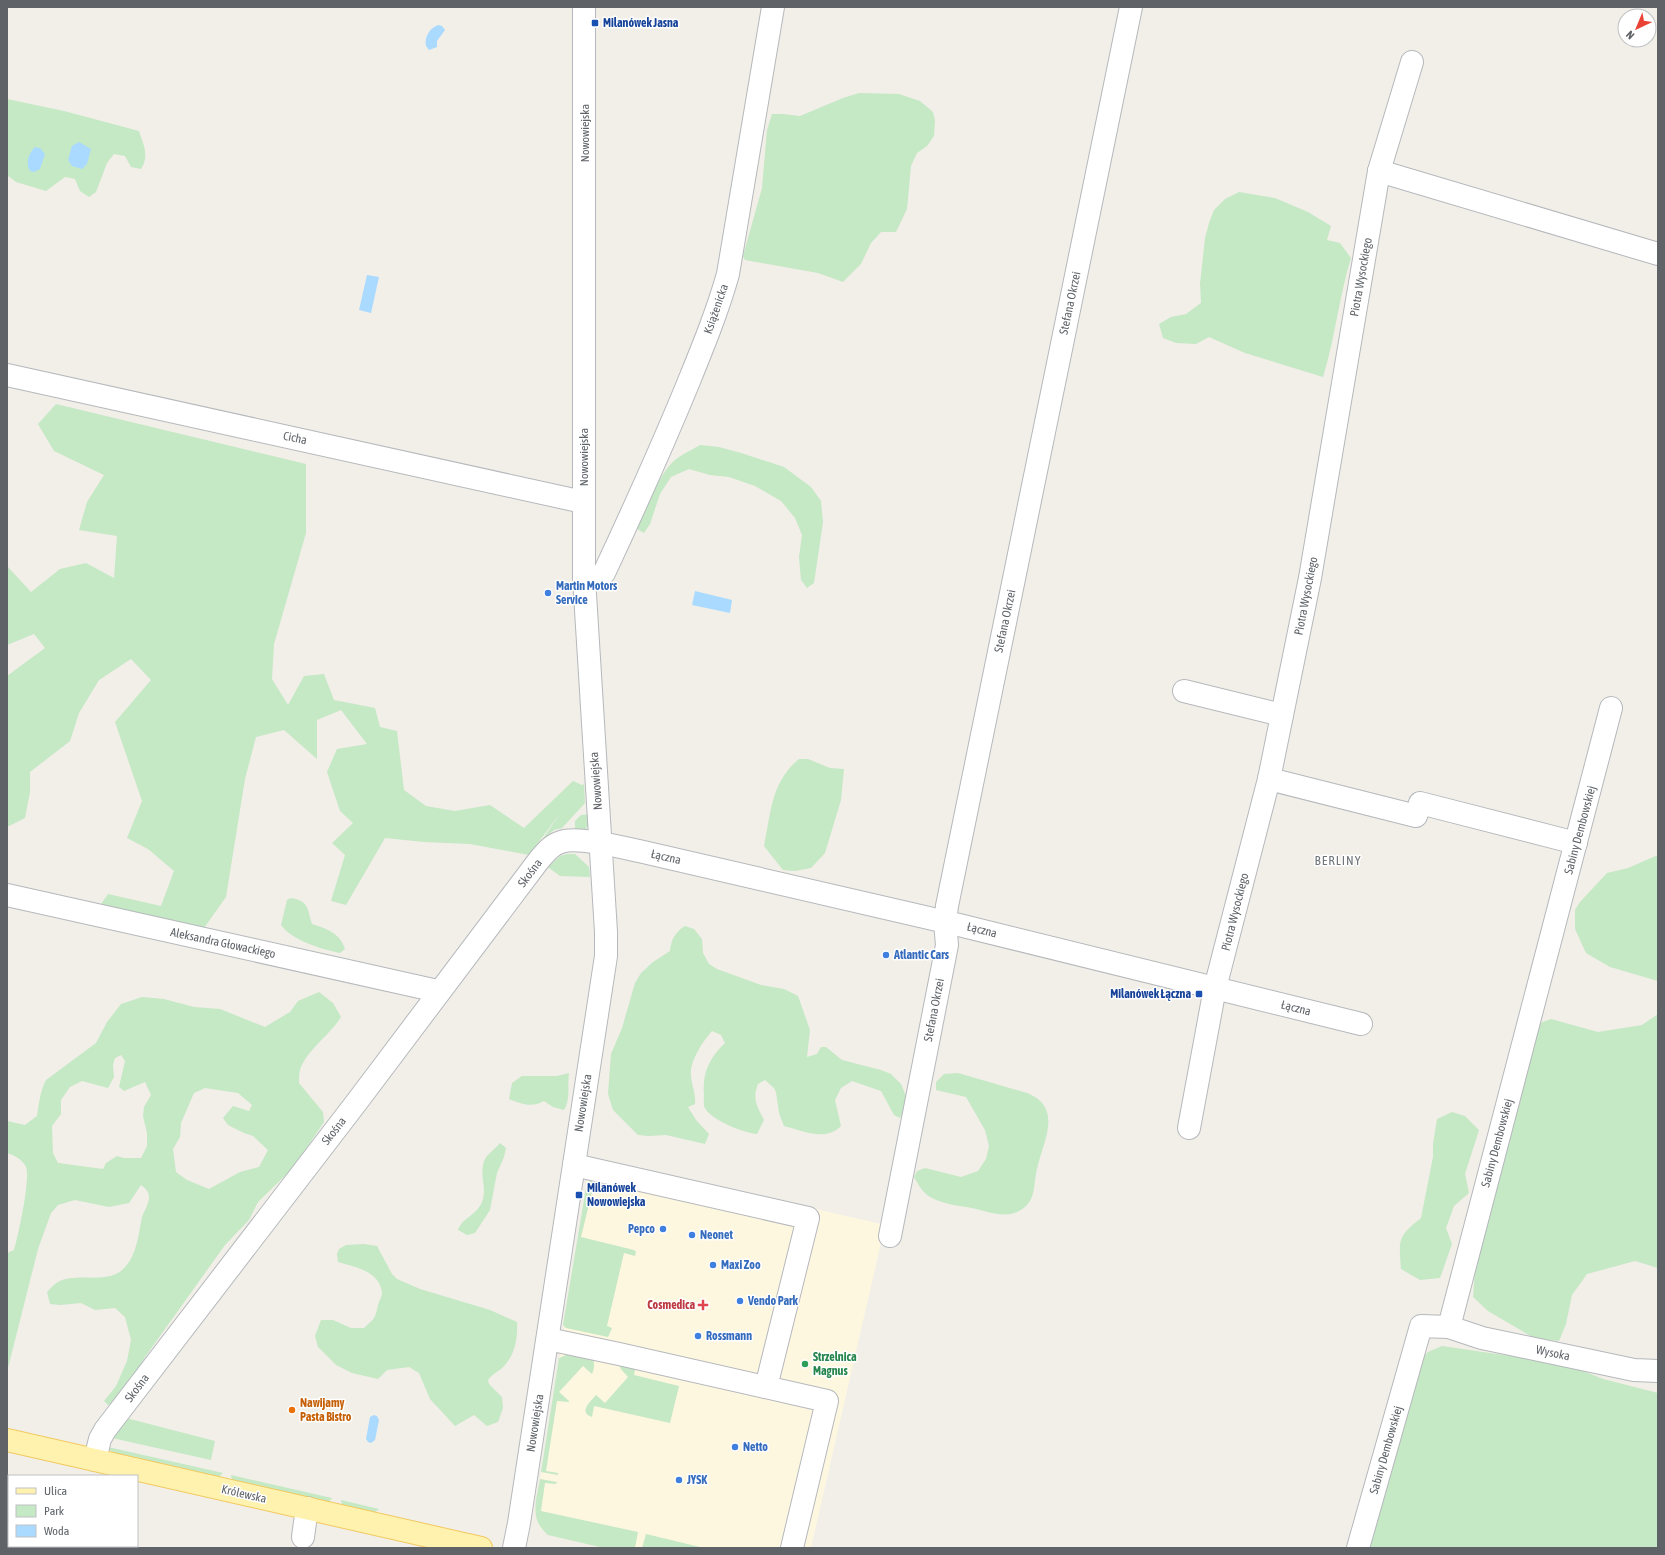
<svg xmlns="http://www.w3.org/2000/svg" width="1665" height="1555" viewBox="0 0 1665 1555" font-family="'Asap Condensed',sans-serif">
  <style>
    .commercial { fill: #fef7e0 }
    .green { fill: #c5e8c5; fill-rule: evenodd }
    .water { fill: #aadaff }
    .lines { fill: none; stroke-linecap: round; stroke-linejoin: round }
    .minor-casing { stroke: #b5b8bc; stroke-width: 24 }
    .major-casing { stroke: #f2c960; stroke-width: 24 }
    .minor { stroke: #fff; stroke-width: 22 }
    .major { stroke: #fff2af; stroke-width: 22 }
    .transit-dot { fill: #1a4fb4; stroke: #fff; stroke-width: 1.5 }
    .shop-dot { fill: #3f7fe0; stroke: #fff; stroke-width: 1.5 }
    .health-dot { fill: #e0444e; stroke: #fff; stroke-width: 1.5 }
    .leisure-dot { fill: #2e9e5b; stroke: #fff; stroke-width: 1.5 }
    .food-dot { fill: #e8710a; stroke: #fff; stroke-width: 1.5 }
    .labels { text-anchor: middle; stroke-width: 3; stroke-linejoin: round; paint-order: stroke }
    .transit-label { font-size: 12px; font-weight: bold; fill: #164399; stroke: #fff; text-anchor: start }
    .street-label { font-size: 12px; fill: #5f6368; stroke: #fff }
    .shop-label { font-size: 12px; font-weight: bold; fill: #366cbe; stroke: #fff; text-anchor: start }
    .health-label { font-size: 12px; font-weight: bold; fill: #be3a42; stroke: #fff; text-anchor: end }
    .leisure-label { font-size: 12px; font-weight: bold; fill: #27864d; stroke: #fff; text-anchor: start }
    .food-label { font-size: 12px; font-weight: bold; fill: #c56008; stroke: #fff; text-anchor: start }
    .neighbourhood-label { font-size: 13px; letter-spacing: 1px; fill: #70757a; stroke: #fff }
  </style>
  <rect width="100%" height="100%" fill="#f1efe8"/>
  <polygon class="commercial" points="591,1157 885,1225 811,1548 605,1548 541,1529 535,1512"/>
  <g class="green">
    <polygon points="859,93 899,94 920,101 933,112 935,121 934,136 927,146 917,153 911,166 907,209 896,232 881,232 871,243 861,264 843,282 818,273 745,260 743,256 762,188 767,130 772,114 783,114 800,116 843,98"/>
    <path d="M7,99L64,111L139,131C143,144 150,156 141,169L131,167L125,156L114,154L107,163L96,192L89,197L80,191L75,179L65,177L46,191L16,182L7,175Z"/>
    <path d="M1239,192L1275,198L1308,212L1331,226L1327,240L1340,243L1351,258C1339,297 1335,338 1323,377L1245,353L1209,337L1196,344L1176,343L1163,338L1159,324L1171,317L1186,314L1201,303L1200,284L1205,238L1209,223L1214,210L1225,199Z"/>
    <polygon points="56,404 306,464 306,533 274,644 272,679 288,705 304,676 324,674 334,700 375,708 380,727 397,731 404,790 426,806 455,811 490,805 524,828 573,781 582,785 584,784 585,803 562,828 554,830 542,840 561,812 529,855 470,844 424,842 385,838 346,905 331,901 345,855 332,843 353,823 340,811 327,772 337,749 367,744 341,710 317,720 317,759 284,730 256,737 245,779 226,897 199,935 99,907 108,894 161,906 174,871 148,849 127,838 142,801 115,722 151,680 131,659 99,680 79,713 70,741 30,772 30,792 25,818 7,827 7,676 45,648 34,634 7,645 7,566 31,592 60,569 86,563 114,578 117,536 79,530 87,502 104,475 54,451 38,424"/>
    <path d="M700,445L719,447L741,453L784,467L811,487L821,501L823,522L814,583L807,588L801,580L799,557L802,535L795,518L781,501L755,486L729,477L710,475L689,469L671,477L660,494L650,524L644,533L637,529C643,510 657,481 669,466C677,456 690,451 700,445Z"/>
    <path d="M799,759H808L830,768L844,769L841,800L825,853L811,868L795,871L783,870L764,846C771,813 771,782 799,759Z"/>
    <path d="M591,814C589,826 587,832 575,832V821L581,815Z"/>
    <polygon points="567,854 575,854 589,867 590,877 560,876 548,867 560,856"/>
    <polygon points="1658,855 1658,981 1610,967 1586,953 1575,929 1575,910 1580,902 1607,873 1628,868"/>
    <path d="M291,898C309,901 307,908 312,924C327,929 340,933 345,949L340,953C321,949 293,941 281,925L287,900Z"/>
    <path d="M685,926L694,929L702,939L703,953L709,964L717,969L761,985L784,989L798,996L810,1030L807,1057L817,1054L821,1047H826L842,1060L881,1070L891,1074L901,1084L908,1101L900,1118L894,1115L881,1091L852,1081L841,1088L835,1100L841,1126C825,1142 804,1131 784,1126L779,1113L776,1092L774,1088L765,1080L758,1084C752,1099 757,1106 764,1120L757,1134C744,1133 711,1120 705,1108C703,1105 704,1099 704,1095C702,1074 709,1058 725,1043L721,1035L712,1031C703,1041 689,1062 691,1076C692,1087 696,1094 695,1104L688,1107L696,1120L709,1134L705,1144L666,1135L648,1136L638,1135L613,1110L608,1094L611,1054L622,1028L635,983L641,973L653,962L670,951C671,940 675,932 685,926Z"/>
    <path d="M319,992L333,1003L341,1017C330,1035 310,1047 301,1067C299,1071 299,1078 299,1083L323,1112L324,1122L293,1168L258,1202L249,1220L225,1245L145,1357L135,1375L113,1402L108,1405L104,1401L116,1386L127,1361L131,1340L125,1317L115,1308L95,1310L81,1303L60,1305L50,1304L47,1292C50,1289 54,1284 58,1282C76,1273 98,1282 116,1274C136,1264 138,1237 142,1217C144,1211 149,1204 149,1197C149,1191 145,1188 141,1185L129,1203L109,1207L75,1200L58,1205L51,1213L38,1249L7,1372V1253L14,1250C18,1237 31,1177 26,1167C23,1160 14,1155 7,1153V1121L25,1125L37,1116C39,1104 40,1091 46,1080L96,1043L107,1022L121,1004L142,997L164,999L194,1007L220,1009L265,1027L290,1012L298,1001ZM121,1055L125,1061L119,1087L124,1091L145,1082L151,1095L144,1107L143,1116L147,1133V1146L141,1158H124L117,1156L106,1163L103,1169L58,1163L53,1153L52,1126L61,1114V1100L70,1087L82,1081L108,1088L114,1077L113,1065L115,1058ZM205,1088L238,1093L252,1105L249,1111L233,1106L223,1118L228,1125L244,1133L253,1136L268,1150L259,1167L240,1172L209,1189L187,1180L176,1172L173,1149L180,1137L181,1123L194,1093Z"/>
    <polygon points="1658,1014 1658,1268 1635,1261 1587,1274 1572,1295 1566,1324 1559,1341 1534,1338 1488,1311 1473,1297 1476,1258 1531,1048 1540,1023 1551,1019 1598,1032 1642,1025"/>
    <path d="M569,1073C567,1085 571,1100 564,1110L553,1107L544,1101C531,1108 522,1104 509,1099L512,1083L522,1076H557Z"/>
    <path d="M958,1073L1027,1093C1064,1108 1043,1141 1037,1169C1033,1184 1037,1202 1019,1211C1002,1220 983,1209 966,1207C953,1205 933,1202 924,1192C920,1188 917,1182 914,1177L917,1171L925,1168L961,1177L978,1171L986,1159L989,1146L985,1130L966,1097L936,1090V1082L944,1074Z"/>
    <path d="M1452,1112L1465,1116L1479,1130L1465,1174L1469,1193L1454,1206L1446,1228L1452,1244L1440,1278L1420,1280L1401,1269C1399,1240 1397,1237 1421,1218L1433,1157V1144L1437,1119Z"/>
    <path d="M500,1143L506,1148L504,1157L497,1173L490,1210L475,1233L467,1235L458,1230C463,1217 476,1216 482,1202C488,1188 478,1174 485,1159C488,1154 496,1148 500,1143Z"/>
    <polygon points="592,1181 596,1182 598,1186 597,1193 592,1192 581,1237 634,1250 636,1252 635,1256 624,1253 607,1326 612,1328 608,1337 566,1328 563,1325 587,1182"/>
    <path d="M364,1244L377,1246L392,1274L397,1279L420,1289L490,1310L517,1322C518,1337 515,1354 505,1365C500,1371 493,1373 488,1380L489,1384L502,1397L503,1408L498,1422L487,1426L474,1415L455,1426L430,1399L419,1373L409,1367L387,1370L378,1379L352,1373L336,1365L318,1347L315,1336L321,1320H333L351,1328H364C375,1318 375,1319 378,1305C379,1301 382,1297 382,1293C380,1271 355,1267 338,1262L337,1254L339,1249L346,1245Z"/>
    <polygon points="1442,1346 1566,1364 1603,1379 1658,1393 1658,1548 1366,1548 1416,1364 1428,1352"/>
    <path d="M571,1353L593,1360C595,1365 594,1369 592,1374L583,1366L559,1392L569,1401V1402L557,1401L546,1471L558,1473V1475L541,1472L559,1358Z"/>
    <path d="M620,1365H636L634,1375L679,1386L670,1423L594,1406L592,1417C578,1412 590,1402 596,1395L605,1403L628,1377L620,1368Z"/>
    <polygon points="126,1418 215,1441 211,1460 112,1438"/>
    <polygon points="108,1447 223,1473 219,1477 116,1453 111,1451"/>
    <polygon points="231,1475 332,1498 329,1502 232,1480"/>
    <path d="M540,1479L557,1482L556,1484L545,1483L541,1511L638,1532L635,1548H604L548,1535C529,1519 536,1501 540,1479Z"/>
    <polygon points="341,1500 379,1509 375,1512 342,1505"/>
    <polygon points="646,1534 700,1547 699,1548 642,1548"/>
  </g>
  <g class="water">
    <path d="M438,25L442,26L445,30L437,41V47L429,50L426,46C424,37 430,28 438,25Z"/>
    <polygon points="79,142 91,149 87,164 82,169 72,166 68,160 72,146"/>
    <path d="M35,147L40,148L45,154L40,169L34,172L30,171C25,163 29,153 35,147Z"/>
    <polygon points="367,275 379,277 371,313 359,310"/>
    <polygon points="695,591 732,600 730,613 692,605"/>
    <polygon points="374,1415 377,1416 379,1420 375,1440 371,1443 368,1442 366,1439 370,1417"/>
  </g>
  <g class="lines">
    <defs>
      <g id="minor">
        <polyline points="1379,171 1658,254"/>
        <polyline points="7,375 574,500 584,500"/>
        <path d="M584,578H595L604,573C633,511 661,449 687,386C702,349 717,313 728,274L773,7"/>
        <polyline points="1184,691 1282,715"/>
        <polyline points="1269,779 1416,816 1420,803 1576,843"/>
        <polyline points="7,895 433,990 438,993"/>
        <polyline points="1189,1128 1215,988 1269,779 1310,578 1379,171 1412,62"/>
        <polyline points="574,1165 808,1218 766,1387"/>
        <polyline points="890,1236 947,945 945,922 947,906 1131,7"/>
        <polyline points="1449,1327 1482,1338 1634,1370 1658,1371"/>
        <polyline points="548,1339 619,1354 827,1401 792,1548"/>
        <path d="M95,1460L100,1439L105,1430L356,1103L539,860C546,852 551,845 561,842C578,836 620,847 639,851L959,925L1361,1024"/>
        <polyline points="303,1537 307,1508"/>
        <polyline points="514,1548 519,1523 606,956 606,932 584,578 584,7"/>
        <polyline points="1358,1548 1421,1326 1449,1327 1611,708"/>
      </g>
      <polyline id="major" points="7,1440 481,1548"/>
    </defs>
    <use href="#minor" class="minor-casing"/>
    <use href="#major" class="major-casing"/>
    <use href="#minor" class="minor"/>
    <use href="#major" class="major"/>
  </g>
  <g class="transit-dot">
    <rect x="591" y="19" width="8" height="8" rx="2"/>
    <rect x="1195" y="990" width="8" height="8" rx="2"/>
    <rect x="575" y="1191" width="8" height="8" rx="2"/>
  </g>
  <g class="shop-dot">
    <circle cx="548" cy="593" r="4"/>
    <circle cx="886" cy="955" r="4"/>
    <circle cx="663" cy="1229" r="4"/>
    <circle cx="692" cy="1235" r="4"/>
    <circle cx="713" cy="1265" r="4"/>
    <circle cx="740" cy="1301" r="4"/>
    <circle cx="698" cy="1336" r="4"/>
    <circle cx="735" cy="1447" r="4"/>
    <circle cx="679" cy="1480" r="4"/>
  </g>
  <path class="health-dot" d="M701 1299h4v4h4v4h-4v4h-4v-4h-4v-4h4z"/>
  <circle class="leisure-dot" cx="805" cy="1364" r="4"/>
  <circle class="food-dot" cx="292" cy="1410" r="4"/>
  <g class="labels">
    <g class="transit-label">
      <text x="603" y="27">Milanówek Jasna</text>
      <text x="1191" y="998" text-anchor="end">Milanówek Łączna</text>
      <text x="587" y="1192">Milanówek<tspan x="587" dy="14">Nowowiejska</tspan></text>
    </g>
    <g class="street-label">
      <text transform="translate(585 133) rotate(-90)" y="4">Nowowiejska</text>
      <text transform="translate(1361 277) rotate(-80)" y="4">Piotra Wysockiego</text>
      <text transform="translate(1070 303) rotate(-78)" y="4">Stefana Okrzei</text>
      <text transform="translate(716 309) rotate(-71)" y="4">Książenicka</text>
      <text transform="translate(295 438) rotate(12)" y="4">Cicha</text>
      <text transform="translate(584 457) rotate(-90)" y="4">Nowowiejska</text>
      <text transform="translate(1306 596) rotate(-79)" y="4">Piotra Wysockiego</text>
      <text transform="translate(1005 621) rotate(-78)" y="4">Stefana Okrzei</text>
      <text transform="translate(596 781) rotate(-94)" y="4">Nowowiejska</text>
      <text transform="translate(1580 830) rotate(-75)" y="4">Sabiny Dembowskiej</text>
      <text transform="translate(666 857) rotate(13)" y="4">Łączna</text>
      <text transform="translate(530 873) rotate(-53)" y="4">Skośna</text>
      <text transform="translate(1235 912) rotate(-76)" y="4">Piotra Wysockiego</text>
      <text transform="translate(982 930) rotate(14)" y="4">Łączna</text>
      <text transform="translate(223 943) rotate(12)" y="4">Aleksandra Głowackiego</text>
      <text transform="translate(1296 1008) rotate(14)" y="4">Łączna</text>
      <text transform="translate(934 1010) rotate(-79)" y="4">Stefana Okrzei</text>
      <text transform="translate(583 1103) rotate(-81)" y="4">Nowowiejska</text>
      <text transform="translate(334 1131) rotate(-52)" y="4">Skośna</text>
      <text transform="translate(1497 1143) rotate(-75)" y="4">Sabiny Dembowskiej</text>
      <text transform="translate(1553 1353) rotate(12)" y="4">Wysoka</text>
      <text transform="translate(137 1388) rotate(-53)" y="4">Skośna</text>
      <text transform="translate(535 1423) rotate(-81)" y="4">Nowowiejska</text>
      <text transform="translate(1386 1450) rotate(-74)" y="4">Sabiny Dembowskiej</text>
      <text transform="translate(244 1494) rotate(13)" y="4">Królewska</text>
    </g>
    <g class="shop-label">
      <text x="556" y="590">Martin Motors<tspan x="556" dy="14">Service</tspan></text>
      <text x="894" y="959">Atlantic Cars</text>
      <text x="655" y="1233" text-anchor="end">Pepco</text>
      <text x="700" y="1239">Neonet</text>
      <text x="721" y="1269">Maxi Zoo</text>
      <text x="748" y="1305">Vendo Park</text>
      <text x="706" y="1340">Rossmann</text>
      <text x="743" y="1451">Netto</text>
      <text x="687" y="1484">JYSK</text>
    </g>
    <g class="health-label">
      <text x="695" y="1309">Cosmedica</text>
    </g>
    <g class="leisure-label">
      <text x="813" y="1361">Strzelnica<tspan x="813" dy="14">Magnus</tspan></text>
    </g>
    <g class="food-label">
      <text x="300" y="1407">Nawijamy<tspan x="300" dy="14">Pasta Bistro</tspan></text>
    </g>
    <g class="neighbourhood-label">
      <text x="1338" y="865">BERLINY</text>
    </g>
  </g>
  <rect width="1665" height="1555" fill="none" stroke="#5f6368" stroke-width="16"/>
  <rect x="8" y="1475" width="130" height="72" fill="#ffffff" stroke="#bfc1c3"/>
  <rect x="16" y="1488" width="20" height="6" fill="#fff2af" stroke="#bfc1c3"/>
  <text x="44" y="1495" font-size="12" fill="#5f6368">Ulica</text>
  <rect x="16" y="1505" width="20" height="12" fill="#c5e8c5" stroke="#bfc1c3"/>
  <text x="44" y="1515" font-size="12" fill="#5f6368">Park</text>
  <rect x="16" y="1525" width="20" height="12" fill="#aadaff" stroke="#bfc1c3"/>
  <text x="44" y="1535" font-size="12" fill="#5f6368">Woda</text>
  <g transform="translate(1637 28) rotate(224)"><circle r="19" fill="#ffffff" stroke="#bfc1c3"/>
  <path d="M0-3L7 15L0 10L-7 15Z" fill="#ea4335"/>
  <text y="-6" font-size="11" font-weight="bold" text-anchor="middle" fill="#5f6368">N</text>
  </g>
</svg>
